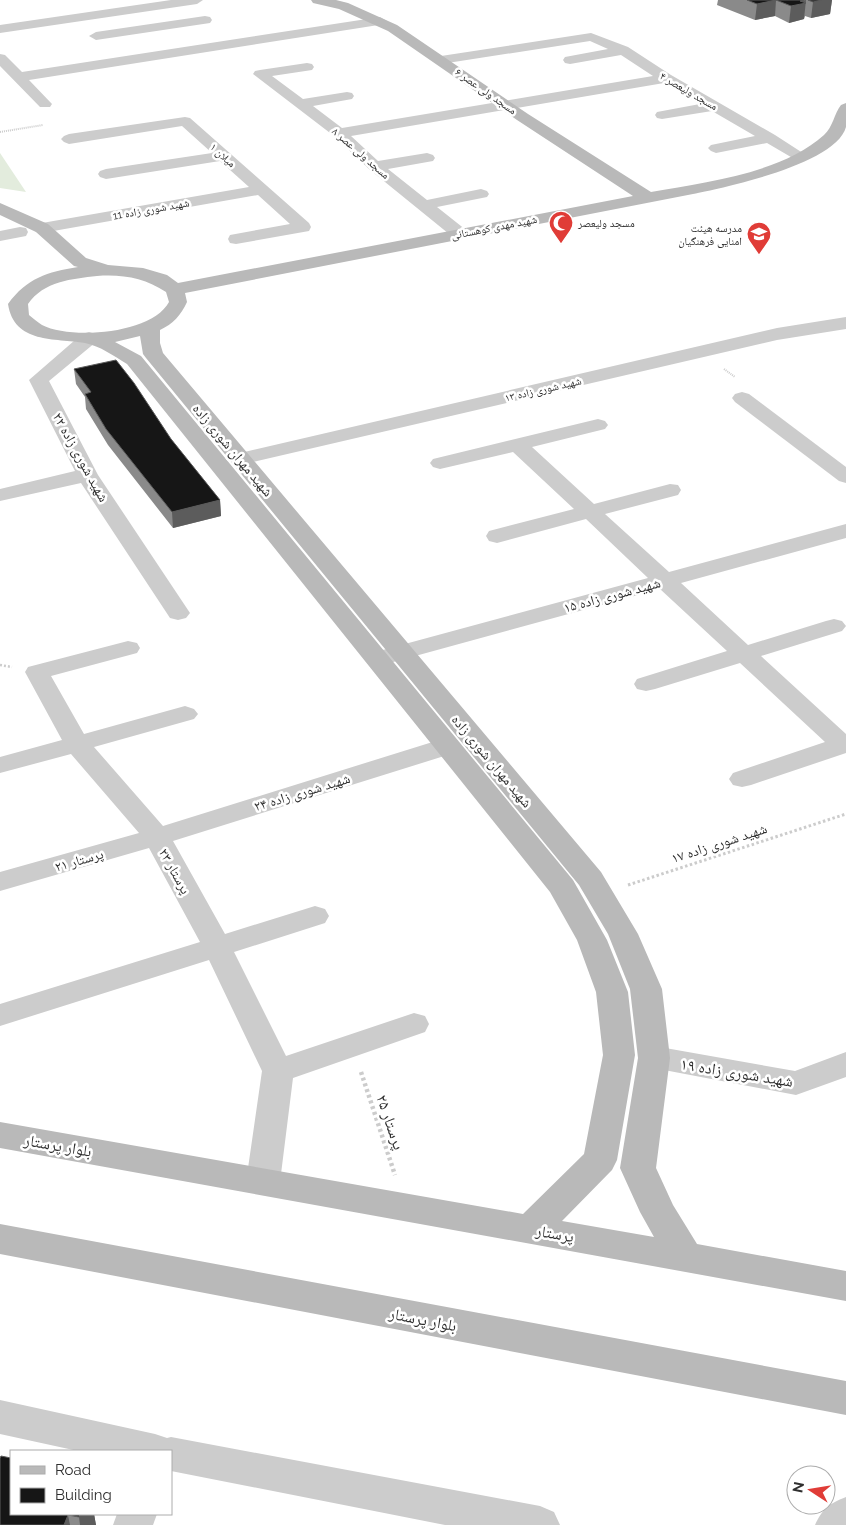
<svg xmlns="http://www.w3.org/2000/svg" width="846" height="1525" viewBox="0 0 846 1525" font-family="Raleway,'Noto Naskh Arabic',sans-serif">
  <style>
    .green { fill: #e3ecdd }
    .lines { fill: none; stroke-linecap: round; stroke-linejoin: round }
    .path-far3 { stroke: #ccc; stroke-width: 2; stroke-dasharray: 1 1; stroke-linecap: butt }
    .path-far2 { stroke: #ccc; stroke-width: 2.5; stroke-dasharray: 2 2; stroke-linecap: butt }
    .path-far1 { stroke: #ccc; stroke-width: 3; stroke-dasharray: 2.5 2.5; stroke-linecap: butt }
    .path { stroke: #ccc; stroke-width: 4.5; stroke-dasharray: 3 3; stroke-linecap: butt }
    .street { fill: #ccc; fill-rule: evenodd }
    .secondary { fill: #b9b9b9; fill-rule: evenodd }
    .wall { fill: #8a8a8a }
    .shaded-wall { fill: #5c5c5c }
    .building { fill: #161616; stroke: #5c5c5c }
    .labels { text-anchor: middle; stroke-width: 5; stroke-linejoin: round; paint-order: stroke }
    .far-street-label { font-size: 11px; fill: #2f2f2f; stroke: #fff }
    .far-poi-label { font-size: 11px; fill: #2f2f2f; stroke: #fff; text-anchor: start }
    .street-label { font-size: 14px; fill: #2f2f2f; stroke: #fff }
    .near-street-label { font-size: 16px; fill: #2f2f2f; stroke: #fff }
  </style>
  <rect width="100%" height="100%" fill="#fff"/>
  <polygon class="green" points="0,153 26,192 0,188"/>
  <g class="lines">
    <g class="path-far3">
      <polyline points="0,132 43,125"/>
      <polyline points="724,369 735,377"/>
    </g>
    <polyline class="path-far2" points="0,665 12,667"/>
    <polyline class="path-far1" points="628,885 846,814"/>
    <polyline class="path" points="361,1072 395,1175"/>
    <g class="street">
      <polygon points="171,0 203,0 197,4 0,33 0,25"/>
      <polygon points="205,16 210,17 212,20 210,23 96,40 89,36 96,32"/>
      <polygon points="380,17 387,21 385,24 29,80 52,104 50,107 40,107 0,66 0,54 5,55 22,72"/>
      <polygon points="591,33 628,47 671,75 775,135 809,157 806,160 796,160 767,143 716,153 711,151 708,148 711,145 755,136 712,111 662,119 657,118 655,115 657,112 700,104 664,83 351,136 378,161 427,153 433,155 435,158 433,161 388,169 427,200 481,189 487,191 489,194 487,197 437,207 466,230 468,234 466,238 454,238 369,169 334,136 253,74 255,71 260,70 307,63 312,64 314,67 312,70 272,76 303,99 347,92 352,93 354,96 352,99 313,106 342,128 653,76 621,55 570,64 565,63 563,60 565,57 608,49 590,41 441,64 434,60 441,56"/>
      <polygon points="185,117 190,118 309,223 311,227 309,231 236,244 230,243 228,239 230,235 290,224 258,195 42,233 36,232 34,228 36,224 42,223 249,187 220,161 106,179 100,177 98,174 100,171 106,169 212,153 182,126 69,144 64,142 61,139 64,136 69,134"/>
      <polygon points="20,227 26,228 28,232 26,236 0,241 0,231"/>
      <polygon points="846,317 846,329 777,340 240,465 233,463 230,459 233,455 240,453 777,328"/>
      <polygon points="89,332 96,334 98,338 96,342 49,381 98,475 190,613 186,618 178,620 170,618 81,483 0,501 0,489 75,471 29,380 82,334"/>
      <polygon points="742,392 749,394 846,467 846,483 839,481 735,402 732,398 735,394"/>
      <polygon points="598,419 605,421 608,425 605,429 532,447 594,504 670,484 678,485 681,490 678,495 605,514 669,572 846,524 846,538 681,583 748,645 826,621 834,619 842,621 846,626 842,631 761,656 846,734 846,753 751,785 742,787 733,785 729,779 733,773 825,742 740,663 655,689 646,691 637,689 634,684 637,679 727,651 660,589 386,664 377,666 368,664 365,659 368,654 648,578 586,519 497,543 489,541 486,536 489,531 574,509 513,452 440,469 433,467 430,463 433,459"/>
      <polygon points="128,641 137,643 140,648 137,653 51,676 84,734 185,706 194,709 198,714 194,719 94,747 163,826 439,740 448,738 457,740 461,746 457,752 173,841 225,934 315,906 325,909 329,916 325,923 234,952 286,1056 414,1013 425,1016 429,1024 425,1032 293,1078 280,1182 275,1191 263,1195 251,1191 246,1182 262,1071 209,960 0,1026 0,1004 200,942 149,848 0,891 0,872 139,833 71,754 0,773 0,757 62,740 25,672 28,667"/>
      <polygon points="654,1046 795,1071 846,1052 846,1077 796,1095 643,1066 638,1058 643,1050"/>
      <polygon points="0,1400 155,1434 167,1438 171,1437 540,1506 554,1512 560,1525 445,1525 171,1471 171,1451 78,1451 0,1434"/>
      <path d="M846,1497V1525H815C822,1509 830,1503 846,1497Z"/>
      <polygon points="117,1514 157,1514 153,1525 113,1525"/>
    </g>
    <g class="secondary">
      <path d="M311,0H336L348,3L397,25L528,114L651,192C706,182 780,174 824,135C833,127 834,114 841,105L846,103C846,110 846,120 846,127C836,164 727,187 693,194L185,293L187,302C181,315 173,324 160,330V343L163,353L601,872L638,934L662,989L670,1058L656,1168L673,1205L697,1244L846,1271V1301L0,1148V1122L523,1214L584,1154L603,1055L596,992L577,940L550,892L127,364C114,356 100,346 85,343C55,338 14,344 8,304C27,278 47,272 78,267L74,266L36,232L0,215V203L48,224L86,258L108,265L143,268L167,275L178,283L633,196L517,120L388,31L339,9L313,3ZM97,276C122,274 145,278 166,292L169,302C152,334 71,340 42,325C37,322 33,318 29,315L28,304C44,281 72,279 97,276ZM140,336L143,354L146,358L579,885L608,934L630,989L638,1058L620,1168L640,1212L654,1237L562,1221L612,1170L617,1160L635,1055L628,992L607,940L573,880L141,356L115,342Z"/>
      <polygon points="0,1224 846,1381 846,1415 0,1254"/>
    </g>
  </g>
  <g class="wall">
    <polygon points="718,0 832,0 830,14 811,18 805,16 804,19 789,23 775,16 755,20 717,5"/>
    <polygon points="74,369 171,439 220,500 221,516 173,528 108,445 86,409 85,397 76,384"/>
    <polygon points="11,1514 94,1514 96,1525 0,1525"/>
  </g>
  <g class="shaded-wall">
    <polygon points="776,0 775,16 755,20 757,4"/>
    <polygon points="806,0 804,19 789,23 791,6 800,1"/>
    <polygon points="822,0 832,0 830,14 811,18 813,2"/>
    <polygon points="220,500 221,516 173,528 172,512"/>
    <polygon points="80,1514 94,1514 96,1525 80,1525 79,1517"/>
    <polygon points="68,1515 70,1525 64,1525"/>
  </g>
  <g class="building">
    <polygon points="747,0 804,0 800,1 806,3 791,6 776,0 757,4"/>
    <polygon points="808,0 822,0 813,2"/>
    <polygon points="116,360 134,383 171,439 220,500 172,512 106,429 85,394 91,392 74,369"/>
    <polygon points="1,1456 11,1458 11,1514 80,1514 79,1517 68,1515 64,1525 0,1525 0,1458"/>
  </g>
  <defs>
    <symbol id="mosque-pin" viewBox="-11 -11 22 30"><path d="M0 17L-7.5 6A9.5 9.5 0 1 1 7.5 6Z" fill="#e03c37" stroke="#fff"/><path d="M3.5-4.9A6 6 0 1 0 3.5 4.9A5 5 0 1 1 3.5-4.9Z" fill="#fff"/></symbol>
    <symbol id="school-pin" viewBox="-11 -11 22 30"><path d="M0 17L-7.5 6A9.5 9.5 0 1 1 7.5 6Z" fill="#e03c37" stroke="#fff"/><path d="M0-5L7-2L0 1L-7-2ZM-4 1L0 2.5L4 1V4Q0 6-4 4Z" fill="#fff"/></symbol>
  </defs>
  <g fill-rule="evenodd">
    <use href="#mosque-pin" x="547" y="209" width="28" height="38"/>
    <use href="#school-pin" x="745" y="220" width="28" height="38"/>
  </g>
  <g class="labels">
    <g class="far-street-label">
      <text transform="translate(486 91) rotate(35)" y="4">مسجد ولی عصر ۶</text>
      <text transform="translate(689 91) rotate(30)" y="4">مسجد ولیعصر ۴</text>
      <text transform="translate(361 153) rotate(41)" y="4">مسجد ولی عصر ۸</text>
      <text transform="translate(223 155) rotate(42)" y="4">میلان ۱</text>
      <text transform="translate(151 209) rotate(-10)" y="4">شهید شوری زاده 11</text>
      <text transform="translate(494 227) rotate(-11)" y="4">شهید مهدی کوهستانی</text>
      <text transform="translate(543 389) rotate(-13)" y="4">شهید شوری زاده ۱۳</text>
    </g>
    <g class="far-poi-label">
      <text x="578" y="227">مسجد ولیعصر</text>
      <text x="742" y="232" text-anchor="end">مدرسه هیئت<tspan x="742" dy="13">امنایی فرهنگیان</tspan></text>
    </g>
    <g class="street-label">
      <text transform="translate(233 450) rotate(50)" y="5">شهید مهران شوری زاده</text>
      <text transform="translate(81 457) rotate(61)" y="5">شهید شوری زاده ۲۲</text>
      <text transform="translate(612 595) rotate(-15)" y="5">شهید شوری زاده ۱۵</text>
      <text transform="translate(492 761) rotate(50)" y="5">شهید مهران شوری زاده</text>
      <text transform="translate(302 792) rotate(-17)" y="5">شهید شوری زاده ۲۴</text>
      <text transform="translate(719 843) rotate(-18)" y="5">شهید شوری زاده ۱۷</text>
      <text transform="translate(79 860) rotate(-16)" y="5">پرستار ۲۱</text>
      <text transform="translate(175 871) rotate(61)" y="5">پرستار ۲۳</text>
    </g>
    <g class="near-street-label">
      <text transform="translate(737 1072) rotate(9)" y="6">شهید شوری زاده ۱۹</text>
      <text transform="translate(391 1122) rotate(71)" y="6">پرستار ۲۵</text>
      <text transform="translate(58 1145) rotate(10)" y="6">بلوار پرستار</text>
      <text transform="translate(555 1233) rotate(10)" y="6">پرستار</text>
      <text transform="translate(423 1319) rotate(11)" y="6">بلوار پرستار</text>
    </g>
  </g>
  <rect x="10" y="1450" width="162" height="65" fill="#ffffff" stroke="#acacac"/>
  <rect x="20" y="1466" width="25" height="8" fill="#b9b9b9" stroke="#acacac"/>
  <text x="55" y="1475" font-size="15" fill="#2f2f2f">Road</text>
  <rect x="20" y="1488" width="25" height="15" fill="#161616" stroke="#acacac"/>
  <text x="55" y="1500" font-size="15" fill="#2f2f2f">Building</text>
  <g transform="translate(811 1490) rotate(282)"><circle r="24" fill="#ffffff" stroke="#acacac"/>
  <path d="M0-4L9 19L0 12L-9 19Z" fill="#e03c37"/>
  <text y="-8" font-size="14" font-weight="bold" text-anchor="middle" fill="#2f2f2f">N</text>
  </g>
</svg>
